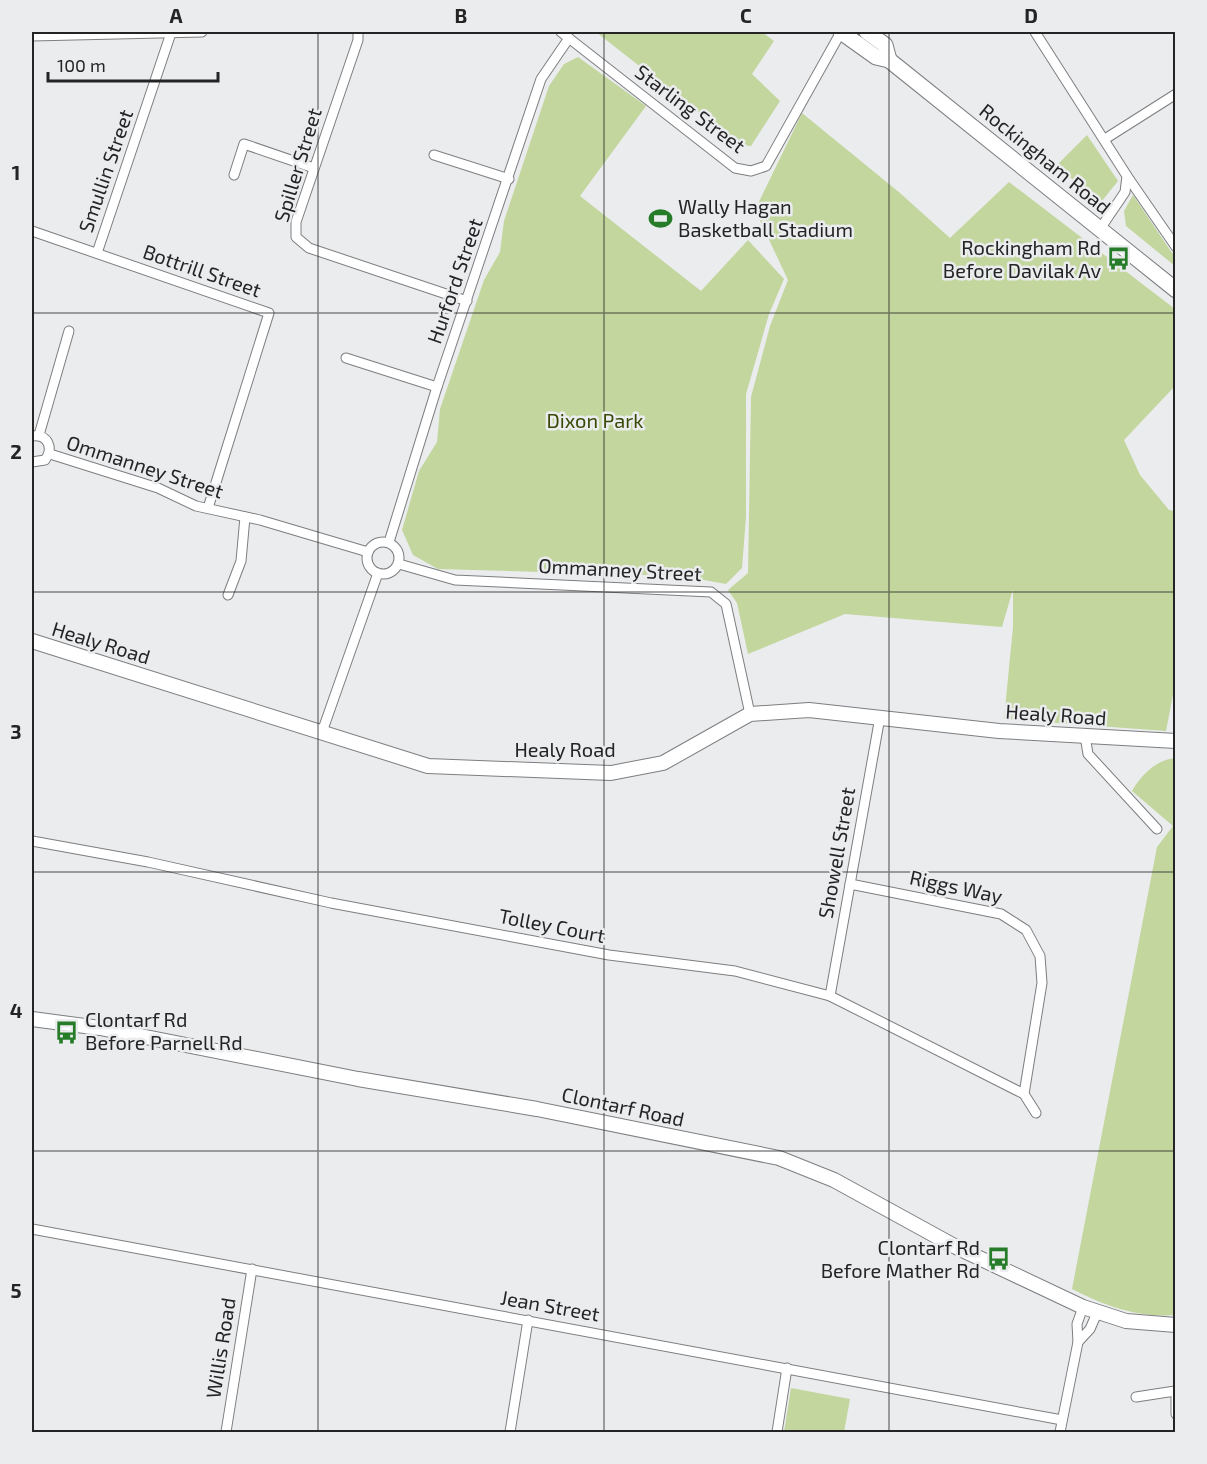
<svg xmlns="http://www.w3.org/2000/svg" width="1207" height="1464" viewBox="0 0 1207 1464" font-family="'Exo 2',sans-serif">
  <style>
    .green { fill: #c3d69d }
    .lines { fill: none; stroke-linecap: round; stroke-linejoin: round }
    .street-casing { stroke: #7d7e80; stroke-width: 11 }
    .secondary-casing { stroke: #7d7e80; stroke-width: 16 }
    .primary-casing { stroke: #7d7e80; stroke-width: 17 }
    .street { stroke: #fff; stroke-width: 9 }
    .secondary { stroke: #fff; stroke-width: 14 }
    .primary { stroke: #fff; stroke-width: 15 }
    .grid { fill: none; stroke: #242425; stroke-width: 1.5; stroke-opacity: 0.55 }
    .labels { text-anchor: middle; stroke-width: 5; stroke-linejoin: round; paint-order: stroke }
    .street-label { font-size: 20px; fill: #242425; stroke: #eaecee }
    .poi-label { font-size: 20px; fill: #242425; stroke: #eaecee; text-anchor: start }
    .park-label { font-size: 20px; fill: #394904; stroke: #eaecee }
    .neatline { fill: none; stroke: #242425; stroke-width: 2 }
    .grid-label { font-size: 20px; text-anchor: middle; font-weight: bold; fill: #242425 }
  </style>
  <rect width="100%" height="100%" fill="#eaecee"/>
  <g class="green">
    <polygon points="596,32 762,32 774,41 752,74 780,101 751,146 740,145"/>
    <polygon points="578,57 646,106 580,196 701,291 748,240 784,279 769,314 746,394 746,517 742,568 726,584 682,576 438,569 413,555 402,530 419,471 437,442 440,409 484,280 500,252 504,221 549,86 564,64"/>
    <polygon points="802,113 900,193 950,238 1009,182 1175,309 1175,386 1124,440 1140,475 1169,510 1175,511 1176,679 1166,731 1004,719 1013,627 1013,589 1002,627 845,614 748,654 737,603 728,590 748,573 751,397 770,326 788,280 755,210"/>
    <polygon points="1087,135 1118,181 1101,202 1056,166"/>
    <polygon points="1133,195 1172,253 1175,251 1175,266 1126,226 1124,211"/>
    <path d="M1175,758L1176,1315C1138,1318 1105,1306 1072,1289L1157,847L1173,826L1132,791C1141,775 1156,760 1175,758Z"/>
    <polygon points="791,1388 850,1399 844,1432 784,1432"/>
  </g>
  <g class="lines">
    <defs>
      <g id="street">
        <polyline points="358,32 358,40 296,222 296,237 309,248 467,301"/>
        <polyline points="561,32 735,168 751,171 766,166 841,32"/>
        <polyline points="1035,32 1127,176 1125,192 1100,229"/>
        <polyline points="32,36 202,32"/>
        <polyline points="1105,139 1176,94"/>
        <polyline points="434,155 509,179"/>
        <polyline points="234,175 244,144 314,168"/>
        <polyline points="1127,176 1176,247"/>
        <polyline points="32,231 269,313 208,508"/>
        <polyline points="97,253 171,33"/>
        <polyline points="346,358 437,387"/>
        <polyline points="39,435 69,331"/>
        <path d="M32,436C48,434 54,448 45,460L32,462"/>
        <polyline points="50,454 158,488 196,506 260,520 368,552"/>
        <circle cx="383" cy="558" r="16"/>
        <polyline points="389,542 437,387 541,79 569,38"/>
        <polyline points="399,564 455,580 711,592 726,604 750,714"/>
        <polyline points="228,595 241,561 245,517"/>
        <polyline points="322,732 378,573"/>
        <polyline points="1085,736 1088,754 1157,829"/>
        <polyline points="32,841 148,862 331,903 609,955 735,971 830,996 1024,1094 1036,1113"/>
        <polyline points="850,884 1001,914 1026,930 1040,956 1042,983 1024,1094"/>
        <polyline points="830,996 880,717"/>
        <polyline points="32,1229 1062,1420"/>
        <polyline points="1078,1342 1090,1329 1097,1313"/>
        <polyline points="1176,1391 1176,1414"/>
        <polyline points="1136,1397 1175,1391"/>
        <polyline points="226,1432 252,1269"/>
        <polyline points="510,1432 528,1320"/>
        <polyline points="777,1432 787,1368"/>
        <polyline points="1060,1432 1078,1342 1077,1324 1083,1307"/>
      </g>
      <g id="secondary">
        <polyline points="32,641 428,766 611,773 663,763 750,714 809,710 999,731 1176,741"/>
        <polyline points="32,1019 100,1028 358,1079 537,1109 779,1158 834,1180 956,1247 1083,1307 1126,1321 1176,1325"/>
      </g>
      <g id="primary">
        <polyline points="841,32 876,57 889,60 1176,290"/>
        <polyline points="867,32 885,45 889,60"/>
      </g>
    </defs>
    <use href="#street" class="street-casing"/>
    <use href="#secondary" class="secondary-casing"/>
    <use href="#primary" class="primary-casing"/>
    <use href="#street" class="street"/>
    <use href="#secondary" class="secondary"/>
    <use href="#primary" class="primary"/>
  </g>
  <path class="grid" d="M318,32V1432M604,32V1432M889,32V1432M32,313H1176M32,592H1176M32,872H1176M32,1151H1176"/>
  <defs>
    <symbol id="stadium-bare" viewBox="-9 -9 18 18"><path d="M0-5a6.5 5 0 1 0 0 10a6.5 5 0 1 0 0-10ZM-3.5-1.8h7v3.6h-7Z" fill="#267c29" stroke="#eaecee" stroke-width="2.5" paint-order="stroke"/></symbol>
    <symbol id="bus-bare" viewBox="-9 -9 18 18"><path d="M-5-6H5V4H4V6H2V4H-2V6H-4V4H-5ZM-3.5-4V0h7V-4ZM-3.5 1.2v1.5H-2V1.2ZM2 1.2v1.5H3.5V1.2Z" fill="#267c29" stroke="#eaecee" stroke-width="2.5" paint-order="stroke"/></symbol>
  </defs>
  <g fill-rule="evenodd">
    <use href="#stadium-bare" x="644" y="202" width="33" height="33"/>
    <use href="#bus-bare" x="1102" y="242" width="33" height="33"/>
    <use href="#bus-bare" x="50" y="1016" width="33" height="33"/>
    <use href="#bus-bare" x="982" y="1242" width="33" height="33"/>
  </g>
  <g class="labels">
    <g class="street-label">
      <text transform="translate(690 109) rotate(37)" y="7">Starling Street</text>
      <text transform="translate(1045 159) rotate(39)" y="7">Rockingham Road</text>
      <text transform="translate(298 165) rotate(-73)" y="7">Spiller Street</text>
      <text transform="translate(106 171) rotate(-71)" y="7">Smullin Street</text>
      <text transform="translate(202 271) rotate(19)" y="7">Bottrill Street</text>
      <text transform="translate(455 281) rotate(-71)" y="7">Hurford Street</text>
      <text transform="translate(145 467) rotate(18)" y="7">Ommanney Street</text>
      <text transform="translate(620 570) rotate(3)" y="7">Ommanney Street</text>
      <text transform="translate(101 643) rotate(17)" y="7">Healy Road</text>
      <text transform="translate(1056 715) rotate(4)" y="7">Healy Road</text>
      <text x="565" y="757">Healy Road</text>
      <text transform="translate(837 853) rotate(-80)" y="7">Showell Street</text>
      <text transform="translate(956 887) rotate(12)" y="7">Riggs Way</text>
      <text transform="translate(552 926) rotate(11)" y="7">Tolley Court</text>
      <text transform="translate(623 1107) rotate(12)" y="7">Clontarf Road</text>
      <text transform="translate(550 1306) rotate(10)" y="7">Jean Street</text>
      <text transform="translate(221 1348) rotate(-81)" y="7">Willis Road</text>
    </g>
    <g class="poi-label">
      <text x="678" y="214">Wally Hagan<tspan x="678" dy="23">Basketball Stadium</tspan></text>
      <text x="1101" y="255" text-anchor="end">Rockingham Rd<tspan x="1101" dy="23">Before Davilak Av</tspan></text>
      <text x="85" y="1027">Clontarf Rd<tspan x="85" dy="23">Before Parnell Rd</tspan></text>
      <text x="980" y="1255" text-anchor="end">Clontarf Rd<tspan x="980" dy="23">Before Mather Rd</tspan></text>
    </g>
    <g class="park-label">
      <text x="595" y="428">Dixon Park</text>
    </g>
  </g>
  <rect width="1207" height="1464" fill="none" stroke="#eaecee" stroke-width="66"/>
  <path d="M48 72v9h170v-9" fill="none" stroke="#242425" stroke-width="3"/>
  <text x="57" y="72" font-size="18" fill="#242425" stroke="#eaecee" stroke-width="4.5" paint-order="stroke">100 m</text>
  <rect x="33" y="33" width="1141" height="1398" class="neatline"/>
  <g class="grid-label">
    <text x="176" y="23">A</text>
    <text x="461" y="23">B</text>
    <text x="746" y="23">C</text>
    <text x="1031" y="23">D</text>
    <text x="16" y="180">1</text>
    <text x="16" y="459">2</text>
    <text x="16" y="739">3</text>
    <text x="16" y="1018">4</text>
    <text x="16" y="1298">5</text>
  </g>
</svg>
